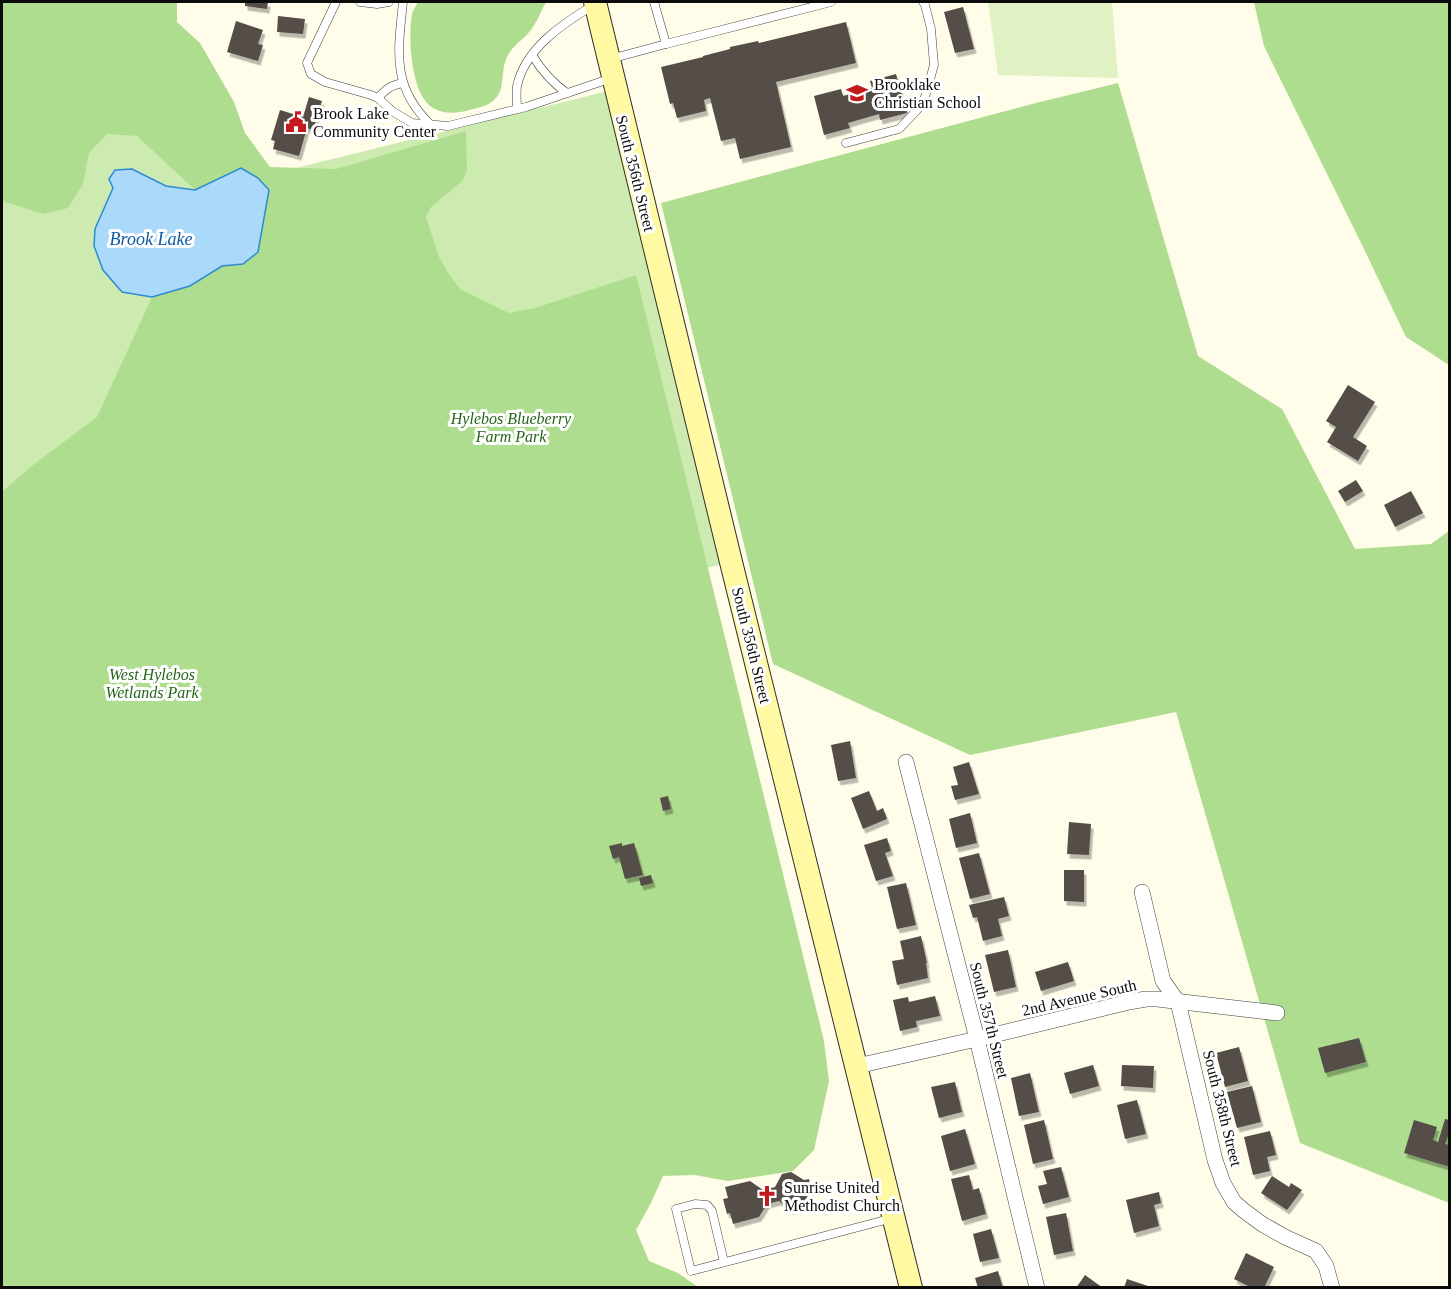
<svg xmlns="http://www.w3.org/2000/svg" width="1451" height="1289" viewBox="0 0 1451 1289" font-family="'Times New Roman',serif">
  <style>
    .green { fill: #cdebb1 }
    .forest { fill: #afdd8f }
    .pitch { fill: #e0f2c3 }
    .water { fill: #aad9fa; stroke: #2d8bd5; stroke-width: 1.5 }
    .building { fill: #544d47; filter: url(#shadow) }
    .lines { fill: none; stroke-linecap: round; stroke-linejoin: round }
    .lane-casing { stroke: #3e3e3e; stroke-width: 9 }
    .street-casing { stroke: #3e3e3e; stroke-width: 16 }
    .secondary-casing { stroke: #2d2d2d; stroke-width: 24 }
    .lane { stroke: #fff; stroke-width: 8 }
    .street { stroke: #fff; stroke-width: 15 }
    .secondary { stroke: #fff9a4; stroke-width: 22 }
    .labels { text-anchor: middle; stroke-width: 6; stroke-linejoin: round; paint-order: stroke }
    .poi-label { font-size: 16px; fill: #0b0b0b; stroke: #fff; text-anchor: start }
    .street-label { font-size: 16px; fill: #0b0b0b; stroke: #fff }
    .park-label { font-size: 16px; font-style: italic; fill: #256618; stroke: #fff }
    .water-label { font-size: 18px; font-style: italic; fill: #0e5ca3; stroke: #fff }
  </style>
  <defs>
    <filter id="shadow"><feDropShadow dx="2.5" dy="4.5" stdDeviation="0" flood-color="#0004"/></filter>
  </defs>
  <rect width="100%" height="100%" fill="#fffce9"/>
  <polygon class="green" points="48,2 180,176 195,190 184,189 343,354 296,168 616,89 731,562 304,668 2,1149 2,13"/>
  <g class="forest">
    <polygon points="2,2 177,2 177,22 200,43 234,102 245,133 270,167 336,169 466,131 467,170 462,181 431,207 426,217 439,257 449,274 460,289 509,313 535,308 636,275 824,1041 829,1081 814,1150 793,1171 728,1181 695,1175 663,1176 651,1203 636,1230 649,1261 678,1273 698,1287 2,1287 2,492 33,465 97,417 152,297 189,286 222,266 243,263 241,168 195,190 137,136 107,134 89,153 83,184 68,208 43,214 2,201"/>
    <path d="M418,2H546C541,11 537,22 531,30C523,40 512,46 507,57C500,71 506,90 494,100C488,106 477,108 469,110C453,115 433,114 424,99C411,80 408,36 412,14C413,10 416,6 418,2Z"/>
    <polygon points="1254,2 1449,2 1449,365 1406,337 1363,247 1264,46"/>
    <polygon points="1118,83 1198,356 1282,409 1355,549 1431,544 1449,531 1449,1204 1449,1203 1300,1143 1176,712 970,755 773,664 661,203 1036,103"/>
  </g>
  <polygon class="pitch" points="988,2 1112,2 1118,78 998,75"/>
  <polygon class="water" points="241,168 258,178 269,190 258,252 243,264 222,266 190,286 152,297 122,292 103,270 94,246 95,229 113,188 109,179 115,170 132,169 166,186 195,190"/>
  <g class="building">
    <polygon points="245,2 268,2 267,9 245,6"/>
    <polygon points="963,7 974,49 955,53 944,12"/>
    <polygon points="278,16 305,19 303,34 277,32"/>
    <polygon points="236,21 263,30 258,44 263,45 258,61 227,52"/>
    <polygon points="846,22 856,63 776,82 791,147 740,159 735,138 721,141 710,98 704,100 706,111 677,118 673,103 670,104 661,67 703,57 703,56 730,49 730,47 758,41 759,43"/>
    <polygon points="896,74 907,113 880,120 879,114 848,123 850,128 824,135 814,96 841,89 843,96 872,88 870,81"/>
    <polygon points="309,97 322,101 313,130 307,128 299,156 273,149 275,141 271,140 280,110 303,117"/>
    <polygon points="1348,385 1375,402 1353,437 1367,446 1358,461 1327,442 1336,427 1326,421"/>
    <polygon points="1356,480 1363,491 1345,502 1338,491"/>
    <polygon points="1411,491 1423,513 1395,527 1384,505"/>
    <polygon points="850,741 856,778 838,781 831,745"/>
    <polygon points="969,762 979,794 955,800 951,786 958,785 953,767"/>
    <polygon points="869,791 877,811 883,808 887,819 863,829 851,798"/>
    <polygon points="668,796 671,809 663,811 660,798"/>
    <polygon points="970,813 977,843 956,848 949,819"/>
    <polygon points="1069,822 1091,824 1089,855 1067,854"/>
    <polygon points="887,838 891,851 885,853 893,876 876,881 864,845"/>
    <polygon points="622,843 622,846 634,843 643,875 625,879 619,857 613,859 609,846"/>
    <polygon points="979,853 990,894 970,899 959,858"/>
    <polygon points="1064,870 1084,870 1084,902 1064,901"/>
    <polygon points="651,875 653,883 641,886 639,878"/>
    <polygon points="906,883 916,925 897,929 887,887"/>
    <polygon points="1004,897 1009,916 998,919 1002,936 983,941 977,917 973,918 969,905"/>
    <polygon points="921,936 927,963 926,963 928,978 897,985 892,961 904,959 900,941"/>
    <polygon points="1008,950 1016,987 994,992 985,955"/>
    <polygon points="1068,962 1074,981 1041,991 1035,972"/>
    <polygon points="935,996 940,1016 916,1021 917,1027 900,1031 893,1000 908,997 909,1002"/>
    <polygon points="1359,1038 1366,1062 1325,1073 1318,1048"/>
    <polygon points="1239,1047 1248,1081 1225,1087 1216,1053"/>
    <polygon points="1093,1065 1099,1086 1070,1094 1064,1073"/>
    <polygon points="1122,1065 1154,1066 1153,1088 1121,1086"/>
    <polygon points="1030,1073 1039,1112 1019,1116 1011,1078"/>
    <polygon points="955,1082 962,1112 939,1118 931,1087"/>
    <polygon points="1252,1086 1261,1122 1237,1128 1227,1092"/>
    <polygon points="1137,1100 1146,1134 1125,1139 1117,1105"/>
    <polygon points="1445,1119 1450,1120 1450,1131 1445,1144 1450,1145 1450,1167 1404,1153 1414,1120 1437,1127 1433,1140 1438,1142"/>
    <polygon points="1044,1120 1053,1159 1033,1164 1024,1125"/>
    <polygon points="965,1129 975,1164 950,1171 941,1136"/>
    <polygon points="1270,1131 1276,1155 1267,1157 1270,1171 1253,1175 1244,1137"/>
    <polygon points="1061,1167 1069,1197 1043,1204 1038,1186 1047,1184 1043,1171"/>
    <polygon points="791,1172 804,1180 809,1179 812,1194 808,1195 801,1207 791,1210 779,1201 767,1204 759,1217 733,1224 730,1213 727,1214 723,1199 728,1198 725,1187 750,1181 763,1190 775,1187 782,1174"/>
    <polygon points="969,1175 973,1190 979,1188 986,1214 962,1221 951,1179"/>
    <polygon points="1272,1176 1289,1187 1291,1183 1302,1190 1287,1210 1261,1193"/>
    <polygon points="1159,1192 1161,1203 1154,1205 1159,1226 1134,1233 1126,1200"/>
    <polygon points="1066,1213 1073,1251 1054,1255 1046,1217"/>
    <polygon points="991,1229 999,1258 980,1262 973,1234"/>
    <polygon points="1246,1253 1274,1267 1264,1288 1252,1288 1234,1279"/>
    <polygon points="998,1271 1003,1288 978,1288 975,1278"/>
    <polygon points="1085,1275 1103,1288 1076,1288"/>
    <polygon points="1127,1279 1151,1287 1151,1288 1124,1288"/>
  </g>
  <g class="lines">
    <defs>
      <g id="lane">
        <polyline points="336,2 307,63 311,74 325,82 371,95 378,98 392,111 412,123 448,126 526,107 612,78"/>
        <polyline points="360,2 377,4 389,2"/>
        <path d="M403,2C398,51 391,87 431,125"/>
        <polyline points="666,44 831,2"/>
        <path d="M532,55C542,71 552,83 567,93"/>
        <polyline points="610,59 666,44 654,2"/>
        <path d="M378,98C386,89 391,85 403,83"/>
        <path d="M517,109C517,102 516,93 517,86C525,49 562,24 592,6"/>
        <polyline points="846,143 899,129 920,107 925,97 934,65 931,29 925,5 923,2"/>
        <polyline points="724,1262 712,1211 707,1205 695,1204 676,1209 691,1271 893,1218"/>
      </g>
      <g id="street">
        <polyline points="906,762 977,1039 1037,1288"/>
        <polyline points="1142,892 1163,981 1178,1002 1215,1160 1223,1183 1234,1202 1243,1210 1262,1224 1285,1237 1316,1251 1326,1266 1332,1288"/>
        <polyline points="857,1066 977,1039 1129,1002 1146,999 1157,999 1277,1013"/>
      </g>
      <polyline id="secondary" points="595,2 731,562 911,1288"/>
    </defs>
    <use href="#lane" class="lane-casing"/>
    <use href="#street" class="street-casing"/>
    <use href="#secondary" class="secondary-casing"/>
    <use href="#lane" class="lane"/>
    <use href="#street" class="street"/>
    <use href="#secondary" class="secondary"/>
  </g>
  <defs>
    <symbol id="school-bare" viewBox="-9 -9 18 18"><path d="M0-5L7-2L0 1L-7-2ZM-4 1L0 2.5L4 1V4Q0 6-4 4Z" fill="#c31b1d" stroke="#fff" stroke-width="2.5" paint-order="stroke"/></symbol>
    <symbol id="civic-bare" viewBox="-9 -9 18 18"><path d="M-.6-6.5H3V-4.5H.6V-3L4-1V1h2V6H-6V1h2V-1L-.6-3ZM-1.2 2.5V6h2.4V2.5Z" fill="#c31b1d" stroke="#fff" stroke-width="2.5" paint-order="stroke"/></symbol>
    <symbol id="church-bare" viewBox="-9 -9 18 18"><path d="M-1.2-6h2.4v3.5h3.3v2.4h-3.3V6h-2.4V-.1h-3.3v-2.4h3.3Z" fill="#c31b1d" stroke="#fff" stroke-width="2.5" paint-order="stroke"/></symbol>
  </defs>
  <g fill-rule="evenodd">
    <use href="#school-bare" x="842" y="78" width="30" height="30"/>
    <use href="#civic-bare" x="281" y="107" width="30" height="30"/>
    <use href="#church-bare" x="752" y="1181" width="30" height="30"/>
  </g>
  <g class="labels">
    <g class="poi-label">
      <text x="874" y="90">Brooklake<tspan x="874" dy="18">Christian School</tspan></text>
      <text x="313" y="119">Brook Lake<tspan x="313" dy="18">Community Center</tspan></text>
      <text x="784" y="1193">Sunrise United<tspan x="784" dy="18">Methodist Church</tspan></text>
    </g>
    <g class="street-label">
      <text transform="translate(636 173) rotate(76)" y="6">South 356th Street</text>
      <text transform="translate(752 645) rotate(76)" y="6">South 356th Street</text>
      <text transform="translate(1079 997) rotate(-13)" y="6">2nd Avenue South</text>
      <text transform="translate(990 1020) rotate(76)" y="6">South 357th Street</text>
      <text transform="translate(1223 1108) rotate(76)" y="6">South 358th Street</text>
    </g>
    <g class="park-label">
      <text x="511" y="424">Hylebos Blueberry<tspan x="511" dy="18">Farm Park</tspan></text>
      <text x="152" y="680">West Hylebos<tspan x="152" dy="18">Wetlands Park</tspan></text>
    </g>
    <g class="water-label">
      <text x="151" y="245">Brook Lake</text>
    </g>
  </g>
  <rect width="1451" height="1289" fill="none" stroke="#0b0b0b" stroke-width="6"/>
</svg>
